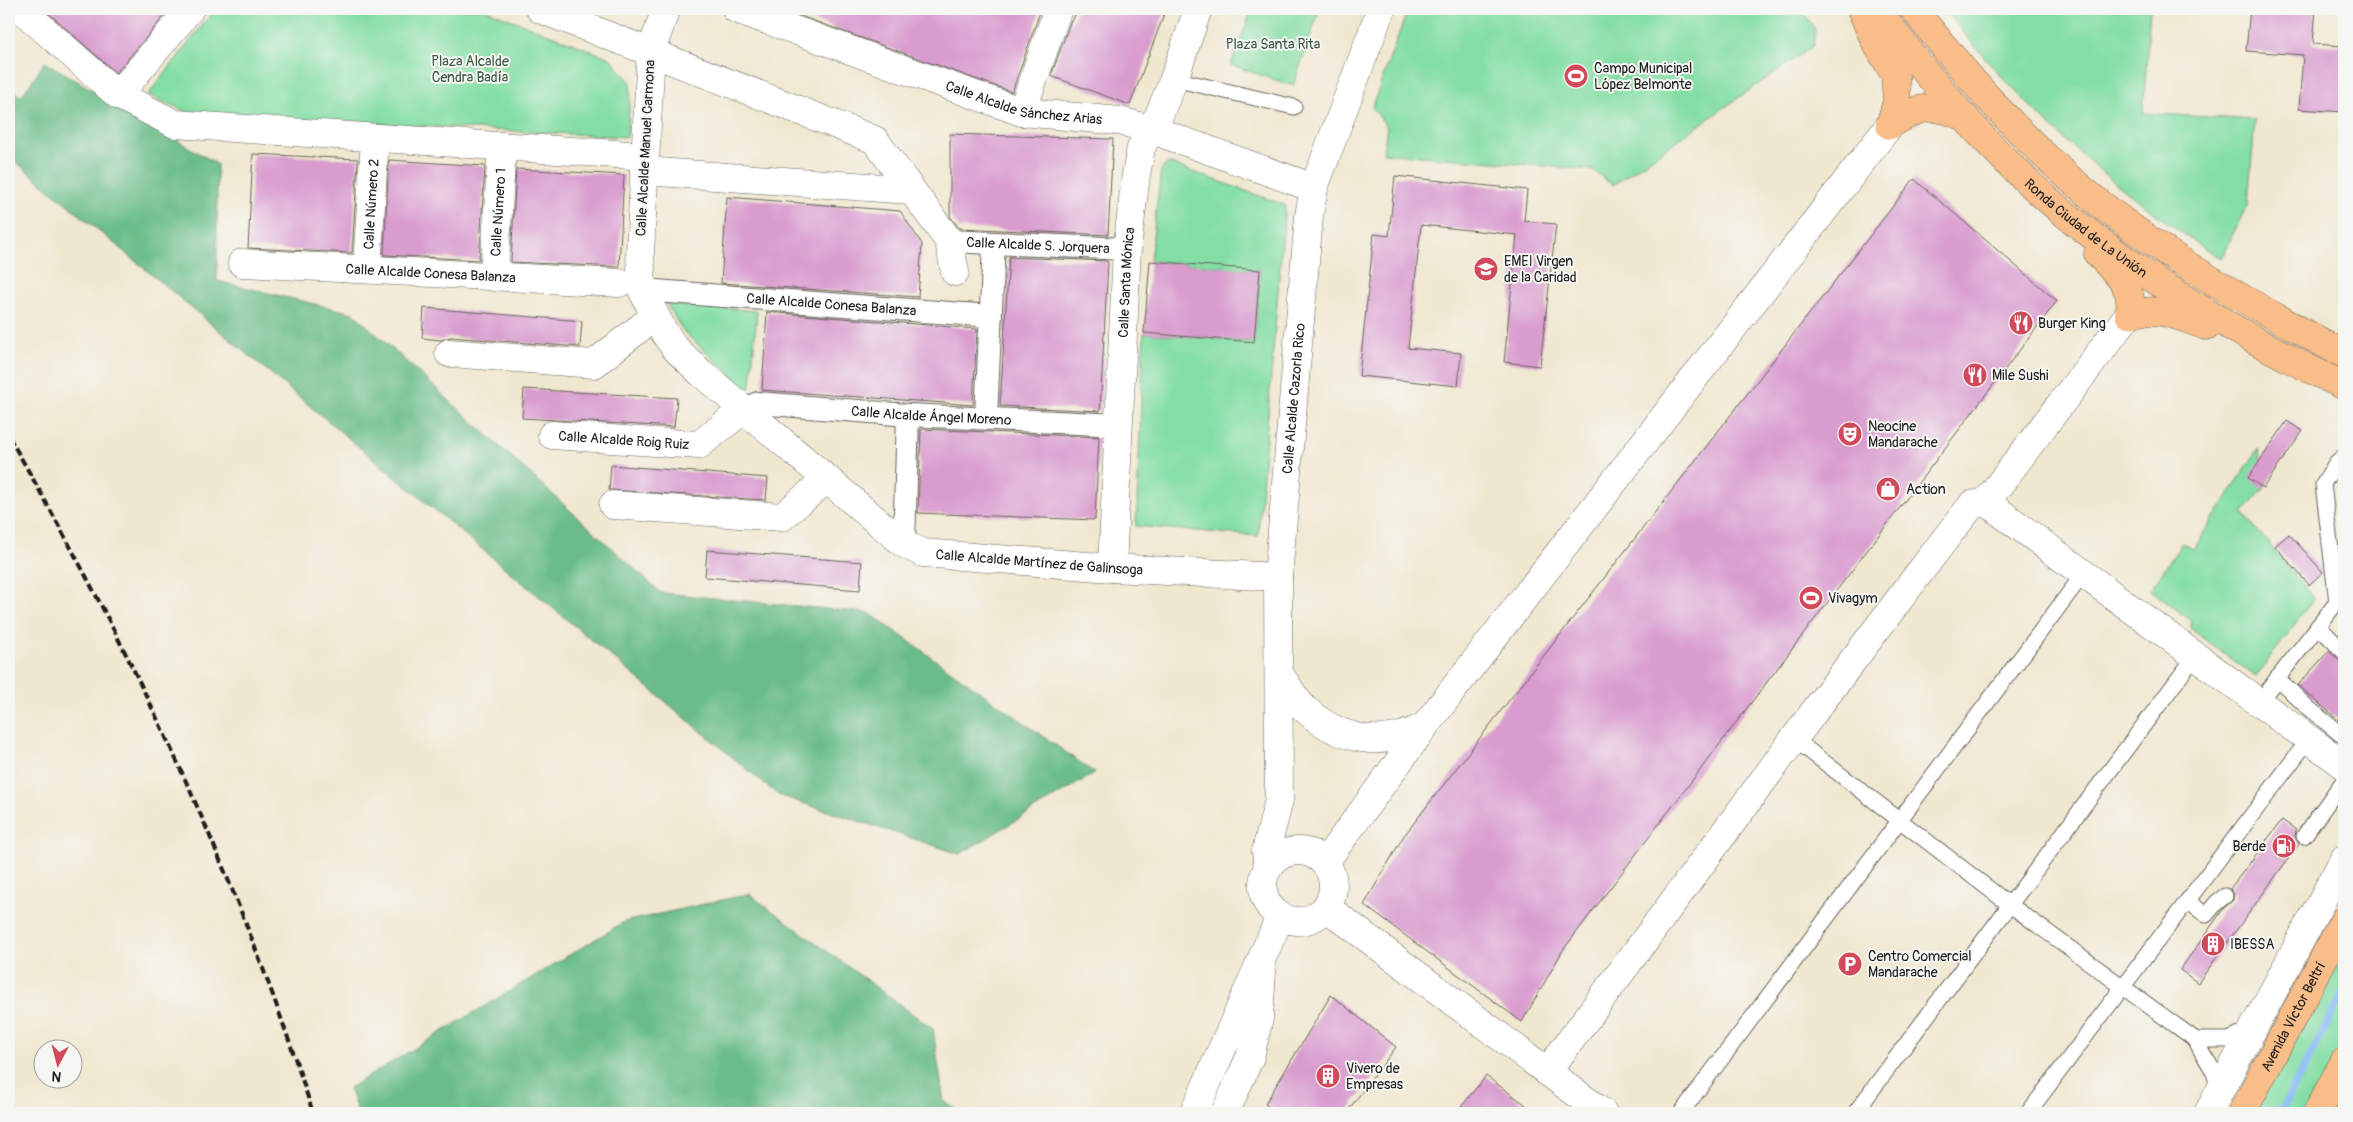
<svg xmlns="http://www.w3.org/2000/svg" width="2353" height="1122" viewBox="0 0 2353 1122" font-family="Pangolin,sans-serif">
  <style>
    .green { fill: #83dea4; stroke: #507d60 }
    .forest { fill: #6abd8a; stroke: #436c53 }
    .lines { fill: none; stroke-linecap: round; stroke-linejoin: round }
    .stream { stroke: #86b9f3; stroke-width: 8 }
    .building { fill: #d99ccf }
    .service-casing { stroke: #66635b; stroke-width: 17 }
    .pedestrian-casing { stroke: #66635b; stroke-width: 24 }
    .minor-casing { stroke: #66635b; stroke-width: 29 }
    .primary-casing { stroke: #66635b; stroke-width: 29 }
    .service { stroke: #fff; stroke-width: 15 }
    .pedestrian { stroke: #fff; stroke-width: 22 }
    .minor { stroke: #fff; stroke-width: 28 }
    .primary { stroke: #f8bd89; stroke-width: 28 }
    .rail { stroke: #1c1c1c; stroke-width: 4; stroke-dasharray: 8 4; stroke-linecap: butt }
    .labels { text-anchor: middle; stroke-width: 4; stroke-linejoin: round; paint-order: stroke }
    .park-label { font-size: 14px; fill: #3b5645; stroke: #f6f6f2 }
    .poi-label { font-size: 14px; fill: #1c1c1c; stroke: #f6f6f2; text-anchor: start }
    .street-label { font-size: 14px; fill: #1c1c1c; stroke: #f6f6f2 }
  </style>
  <rect width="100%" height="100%" fill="#f6f6f2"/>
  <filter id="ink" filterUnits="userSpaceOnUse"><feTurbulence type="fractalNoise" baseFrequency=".02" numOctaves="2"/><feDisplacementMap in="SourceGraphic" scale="10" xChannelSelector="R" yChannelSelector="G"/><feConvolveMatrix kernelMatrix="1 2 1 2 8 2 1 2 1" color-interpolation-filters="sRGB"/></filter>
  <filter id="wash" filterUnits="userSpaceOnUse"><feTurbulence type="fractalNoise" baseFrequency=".0096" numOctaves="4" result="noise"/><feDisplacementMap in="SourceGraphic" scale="20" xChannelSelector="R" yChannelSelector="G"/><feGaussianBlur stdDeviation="1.12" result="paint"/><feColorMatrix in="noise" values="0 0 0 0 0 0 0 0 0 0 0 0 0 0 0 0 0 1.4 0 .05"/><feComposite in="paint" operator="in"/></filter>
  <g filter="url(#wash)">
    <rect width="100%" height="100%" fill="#f0e7cf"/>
    <g class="green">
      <polygon points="215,9 484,9 610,58 631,83 627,137 192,114 148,95"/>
      <polygon points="1252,9 1320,9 1293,86 1231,65"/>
      <polygon points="1408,9 1801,9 1815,29 1813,46 1613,185 1592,170 1383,153 1387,127 1372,107"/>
      <path d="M1945,9H2150L2143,113L2255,120L2248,203L2221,259C2112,188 2025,112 1945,9Z"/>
      <polygon points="1168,163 1285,205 1258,536 1136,526 1144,333 1254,342 1260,270 1150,261 1161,170"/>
      <polygon points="666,303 757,311 751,384 748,391 683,331"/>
      <polygon points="2258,449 2267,484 2243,513 2314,598 2256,677 2190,628 2192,621 2150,590 2182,543 2193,550"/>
      <polygon points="2344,920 2344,1062 2317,1113 2242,1113"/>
    </g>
    <g class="forest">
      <polygon points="45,62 217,164 217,281 353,313 661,593 869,613 1095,773 960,854 778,795 9,156 9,87 21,97"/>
      <polygon points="749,894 933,1029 944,1102 962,1113 358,1113 349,1088 624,922"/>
    </g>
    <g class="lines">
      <polyline class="stream" points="2280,1113 2344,992"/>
    </g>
    <g id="blocks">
      <g class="building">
        <polygon points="44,9 170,9 116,73"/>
        <polygon points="781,9 1041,9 1012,92"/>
        <polygon points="1077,9 1166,9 1130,105 1051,76 1071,20 1073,20"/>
        <polygon points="2250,9 2316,9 2313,44 2344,46 2344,112 2299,109 2303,55 2246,51"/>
        <polygon points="950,134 1113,139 1108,235 959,228 950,216"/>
        <polygon points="253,154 358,159 352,253 248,248"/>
        <polygon points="389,160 485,166 479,260 384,255"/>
        <polygon points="516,169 624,175 619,267 511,262"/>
        <polygon points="1395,176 1527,190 1524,221 1556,224 1540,366 1504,362 1517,235 1421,225 1408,348 1461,353 1458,386 1359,376 1374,234 1389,236"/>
        <polygon points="1914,179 2057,301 1563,950 1522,1022 1364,905 1403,837"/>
        <polygon points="727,197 900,211 922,244 918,297 721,283"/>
        <polygon points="1009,257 1107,261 1108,263 1100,411 1000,406"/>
        <polygon points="1150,261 1260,270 1254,342 1144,333"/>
        <polygon points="424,308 582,321 580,347 450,337 441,340 422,338"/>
        <polygon points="767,312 977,329 973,405 762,390"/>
        <polygon points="524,389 677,398 674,427 522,418"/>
        <polygon points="2287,421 2303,431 2263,488 2248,478"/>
        <polygon points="921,429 1099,437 1095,520 918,513"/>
        <polygon points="611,465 768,478 766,500 609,490"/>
        <polygon points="2289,534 2323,572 2309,585 2275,546"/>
        <polygon points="707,550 862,562 860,590 705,577"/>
        <polygon points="2329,651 2344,665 2344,725 2298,685"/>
        <polygon points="2282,820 2296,830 2295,836 2299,844 2198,983 2180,970 2224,908 2233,900 2234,894 2230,889"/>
        <polygon points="1331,995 1396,1047 1346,1113 1278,1113 1265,1104"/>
        <polygon points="1486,1076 1537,1113 1456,1113"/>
      </g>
    </g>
  </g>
  <g filter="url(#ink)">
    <use href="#blocks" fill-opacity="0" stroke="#66635b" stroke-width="1"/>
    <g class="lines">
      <defs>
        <g id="service">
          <polyline points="1174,79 1294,107"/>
          <polyline points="2337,602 2323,484 2336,463 2344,456"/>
          <polyline points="2318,626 2344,652"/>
          <polyline points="2277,678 2307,707 2344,737"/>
          <polyline points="2259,702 2337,602 2344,601"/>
          <path d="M1794,739L2010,905L2196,1040C2203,1059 2219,1070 2217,1092"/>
          <polyline points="2304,836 2344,780"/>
          <polyline points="2187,901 2206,915 2217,902 2225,896"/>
          <polyline points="2196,1040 2229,1040 2250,1030"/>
          <polyline points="1681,1113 2084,573"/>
          <polyline points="1855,1113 2196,655"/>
          <polyline points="2028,1113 2309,739"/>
        </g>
        <g id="pedestrian">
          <path id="s1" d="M949,241L1127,249"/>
          <path id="s2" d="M642,290L991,316"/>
          <path id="s3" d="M744,409L758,403L908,415L1119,425"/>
          <polyline points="986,418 994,243"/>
          <polyline points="904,544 908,415"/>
        </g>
        <g id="minor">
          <polyline points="21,9 118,95 175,124 645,156"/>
          <polyline points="540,9 875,140 949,241 955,272"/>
          <path id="s4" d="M666,9L651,51L640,253L642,290L664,332L675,348L701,373L904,544L923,553L1112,568L1278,577"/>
          <path id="s5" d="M736,9L1022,112L1120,121L1150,129L1314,188"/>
          <polyline points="118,95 190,9"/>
          <polyline points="1022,112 1058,9"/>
          <polyline points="644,171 910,190"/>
          <path id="s6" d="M242,263L619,283"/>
          <path id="s7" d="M367,269L375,138"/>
          <path id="s8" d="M494,277L502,146"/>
          <polyline points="449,353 594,364 655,316"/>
          <path id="s9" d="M552,435L699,445L744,409"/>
          <polyline points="1986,502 2344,765"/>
          <polyline points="613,505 782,517 827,479"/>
          <path id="s10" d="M1112,568L1127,249L1136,175L1141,148L1150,129L1159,115L1174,79L1198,9"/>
          <path d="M1280,675C1288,686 1295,700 1305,709C1340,741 1384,749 1425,726"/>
          <circle cx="1298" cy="886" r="35"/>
          <polyline points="1325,862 1425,726 1890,125"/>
          <path id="s11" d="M1268,868L1266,851L1279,800L1278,577L1309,216L1314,188L1381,9"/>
          <polyline points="1327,908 1603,1113"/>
          <polyline points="1547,1072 1825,697 1952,530 1972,505 1986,502 2129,314"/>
          <polyline points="1194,1113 1280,917"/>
          <polyline points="1225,1113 1250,1057 1259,1018 1262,971"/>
          <polyline points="2208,1113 2344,859"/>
        </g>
        <g id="primary">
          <polyline points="1861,9 1875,41 1895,75 1897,102 1890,125"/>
          <path id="s12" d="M1877,9C1935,88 2002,166 2080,226C2161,290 2251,341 2344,386"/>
          <path d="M1914,9C1954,61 1997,111 2045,156C2132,239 2238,298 2344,354"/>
          <path d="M1890,125C1921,106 1931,102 1965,117"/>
          <path d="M2098,254C2115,272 2136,287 2129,314C2160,306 2177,316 2206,326"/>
          <path id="s13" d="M2242,1113L2344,920"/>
          <polyline points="2317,1113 2344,1062"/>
        </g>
      </defs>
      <use href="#service" class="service-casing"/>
      <use href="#pedestrian" class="pedestrian-casing"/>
      <use href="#minor" class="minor-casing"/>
      <use href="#primary" class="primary-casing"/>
      <use href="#service" class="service"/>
      <use href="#pedestrian" class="pedestrian"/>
      <use href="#minor" class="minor"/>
      <use href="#primary" class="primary"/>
      <path class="rail" d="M9,437C133,651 238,877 313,1113"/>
    </g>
  </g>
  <defs>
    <symbol id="stadium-disc" viewBox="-11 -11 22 22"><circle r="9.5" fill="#d1495b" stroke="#f6f6f2"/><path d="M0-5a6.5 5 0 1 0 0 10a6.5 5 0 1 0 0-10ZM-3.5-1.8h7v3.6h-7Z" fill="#fff"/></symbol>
    <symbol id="school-disc" viewBox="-11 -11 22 22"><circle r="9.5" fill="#d1495b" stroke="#f6f6f2"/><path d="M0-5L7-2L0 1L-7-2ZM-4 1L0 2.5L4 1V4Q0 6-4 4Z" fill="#fff"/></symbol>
    <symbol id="restaurant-disc" viewBox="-11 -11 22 22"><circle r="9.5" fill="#d1495b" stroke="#f6f6f2"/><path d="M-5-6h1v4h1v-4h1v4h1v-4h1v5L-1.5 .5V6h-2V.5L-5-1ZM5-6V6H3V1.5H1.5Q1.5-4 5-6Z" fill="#fff"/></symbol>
    <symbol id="theatre-disc" viewBox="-11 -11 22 22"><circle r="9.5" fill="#d1495b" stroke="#f6f6f2"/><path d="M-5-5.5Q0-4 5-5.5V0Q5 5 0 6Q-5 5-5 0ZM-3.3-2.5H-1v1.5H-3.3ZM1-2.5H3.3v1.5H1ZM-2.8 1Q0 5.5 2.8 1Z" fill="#fff"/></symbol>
    <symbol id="shop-disc" viewBox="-11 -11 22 22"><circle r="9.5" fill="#d1495b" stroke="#f6f6f2"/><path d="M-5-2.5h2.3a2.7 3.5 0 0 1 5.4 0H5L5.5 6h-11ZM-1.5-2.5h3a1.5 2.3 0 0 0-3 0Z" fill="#fff"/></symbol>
    <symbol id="fuel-disc" viewBox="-11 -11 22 22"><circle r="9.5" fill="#d1495b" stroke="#f6f6f2"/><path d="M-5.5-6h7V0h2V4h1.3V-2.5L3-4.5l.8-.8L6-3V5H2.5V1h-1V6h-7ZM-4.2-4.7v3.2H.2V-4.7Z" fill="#fff"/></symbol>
    <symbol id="building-disc" viewBox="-11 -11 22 22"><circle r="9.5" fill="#d1495b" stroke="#f6f6f2"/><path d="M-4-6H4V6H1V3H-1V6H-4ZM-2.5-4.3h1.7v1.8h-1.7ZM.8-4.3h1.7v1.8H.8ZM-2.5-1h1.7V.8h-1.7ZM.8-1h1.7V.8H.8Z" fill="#fff"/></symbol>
    <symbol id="parking-disc" viewBox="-11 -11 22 22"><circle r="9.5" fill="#d1495b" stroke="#f6f6f2"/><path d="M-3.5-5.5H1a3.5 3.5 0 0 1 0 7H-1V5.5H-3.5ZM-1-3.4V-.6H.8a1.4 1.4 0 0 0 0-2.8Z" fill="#fff"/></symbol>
  </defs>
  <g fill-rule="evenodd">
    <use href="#stadium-disc" x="1562" y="62" width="28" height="28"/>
    <use href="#school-disc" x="1472" y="255" width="28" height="28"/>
    <use href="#restaurant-disc" x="2007" y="309" width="28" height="28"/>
    <use href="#restaurant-disc" x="1961" y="361" width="28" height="28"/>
    <use href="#theatre-disc" x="1836" y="420" width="28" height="28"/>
    <use href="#shop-disc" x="1874" y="475" width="28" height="28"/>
    <use href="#stadium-disc" x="1797" y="584" width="28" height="28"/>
    <use href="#fuel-disc" x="2270" y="832" width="28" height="28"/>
    <use href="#building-disc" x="2199" y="930" width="28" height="28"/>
    <use href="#parking-disc" x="1836" y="950" width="28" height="28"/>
    <use href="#building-disc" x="1314" y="1062" width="28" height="28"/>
  </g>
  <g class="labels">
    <g class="park-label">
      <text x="1273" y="49">Plaza Santa Rita</text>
      <text x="470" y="66">Plaza Alcalde<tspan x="470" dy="16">Cendra Badía</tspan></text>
    </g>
    <g class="poi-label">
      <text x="1594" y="73">Campo Municipal<tspan x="1594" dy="16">López Belmonte</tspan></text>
      <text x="1504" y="266">EMEI Virgen<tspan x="1504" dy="16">de la Caridad</tspan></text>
      <text x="2038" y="328">Burger King</text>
      <text x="1992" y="380">Mile Sushi</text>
      <text x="1868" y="431">Neocine<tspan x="1868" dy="16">Mandarache</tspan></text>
      <text x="1906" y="494">Action</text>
      <text x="1828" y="603">Vivagym</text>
      <text x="2266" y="851" text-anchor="end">Berde</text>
      <text x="2230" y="949">IBESSA</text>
      <text x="1868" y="961">Centro Comercial<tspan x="1868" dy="16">Mandarache</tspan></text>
      <text x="1346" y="1073">Vivero de<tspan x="1346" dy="16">Empresas</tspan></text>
    </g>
    <g class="street-label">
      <text dy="5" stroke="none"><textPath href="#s5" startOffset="304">Calle Alcalde Sánchez Arias</textPath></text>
      <text transform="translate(645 148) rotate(-87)" y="5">Calle Alcalde Manuel Carmona</text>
      <text dy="5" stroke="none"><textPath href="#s7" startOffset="65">Calle Número 2</textPath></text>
      <text dy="5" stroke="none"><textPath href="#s8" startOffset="65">Calle Número 1</textPath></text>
      <text dy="5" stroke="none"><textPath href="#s12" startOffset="304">Ronda Ciudad de La Unión</textPath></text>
      <text dy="5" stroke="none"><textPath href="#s1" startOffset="89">Calle Alcalde S. Jorquera</textPath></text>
      <text dy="5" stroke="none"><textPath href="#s6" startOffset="189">Calle Alcalde Conesa Balanza</textPath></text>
      <text dy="5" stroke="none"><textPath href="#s10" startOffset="286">Calle Santa Mónica</textPath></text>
      <text dy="5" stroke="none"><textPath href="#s2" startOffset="190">Calle Alcalde Conesa Balanza</textPath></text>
      <text dy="5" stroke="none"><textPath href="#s11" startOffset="472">Calle Alcalde Cazorla Rico</textPath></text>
      <text dy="5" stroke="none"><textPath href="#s3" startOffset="189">Calle Alcalde Ángel Moreno</textPath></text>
      <text dy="5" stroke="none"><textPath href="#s9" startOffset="72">Calle Alcalde Roig Ruiz</textPath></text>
      <text dy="5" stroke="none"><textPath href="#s4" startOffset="790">Calle Alcalde Martínez de Galinsoga</textPath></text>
      <text dy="5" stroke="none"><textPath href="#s13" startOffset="109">Avenida Víctor Beltrí</textPath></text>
    </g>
  </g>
  <rect width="2353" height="1122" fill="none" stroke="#f6f6f2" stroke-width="30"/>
  <g transform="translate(58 1064) rotate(187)"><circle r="24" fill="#f6f6f2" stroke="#9f9f9c"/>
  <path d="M0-4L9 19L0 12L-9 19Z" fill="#d1495b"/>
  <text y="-8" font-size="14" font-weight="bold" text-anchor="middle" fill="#1c1c1c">N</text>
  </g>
</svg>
